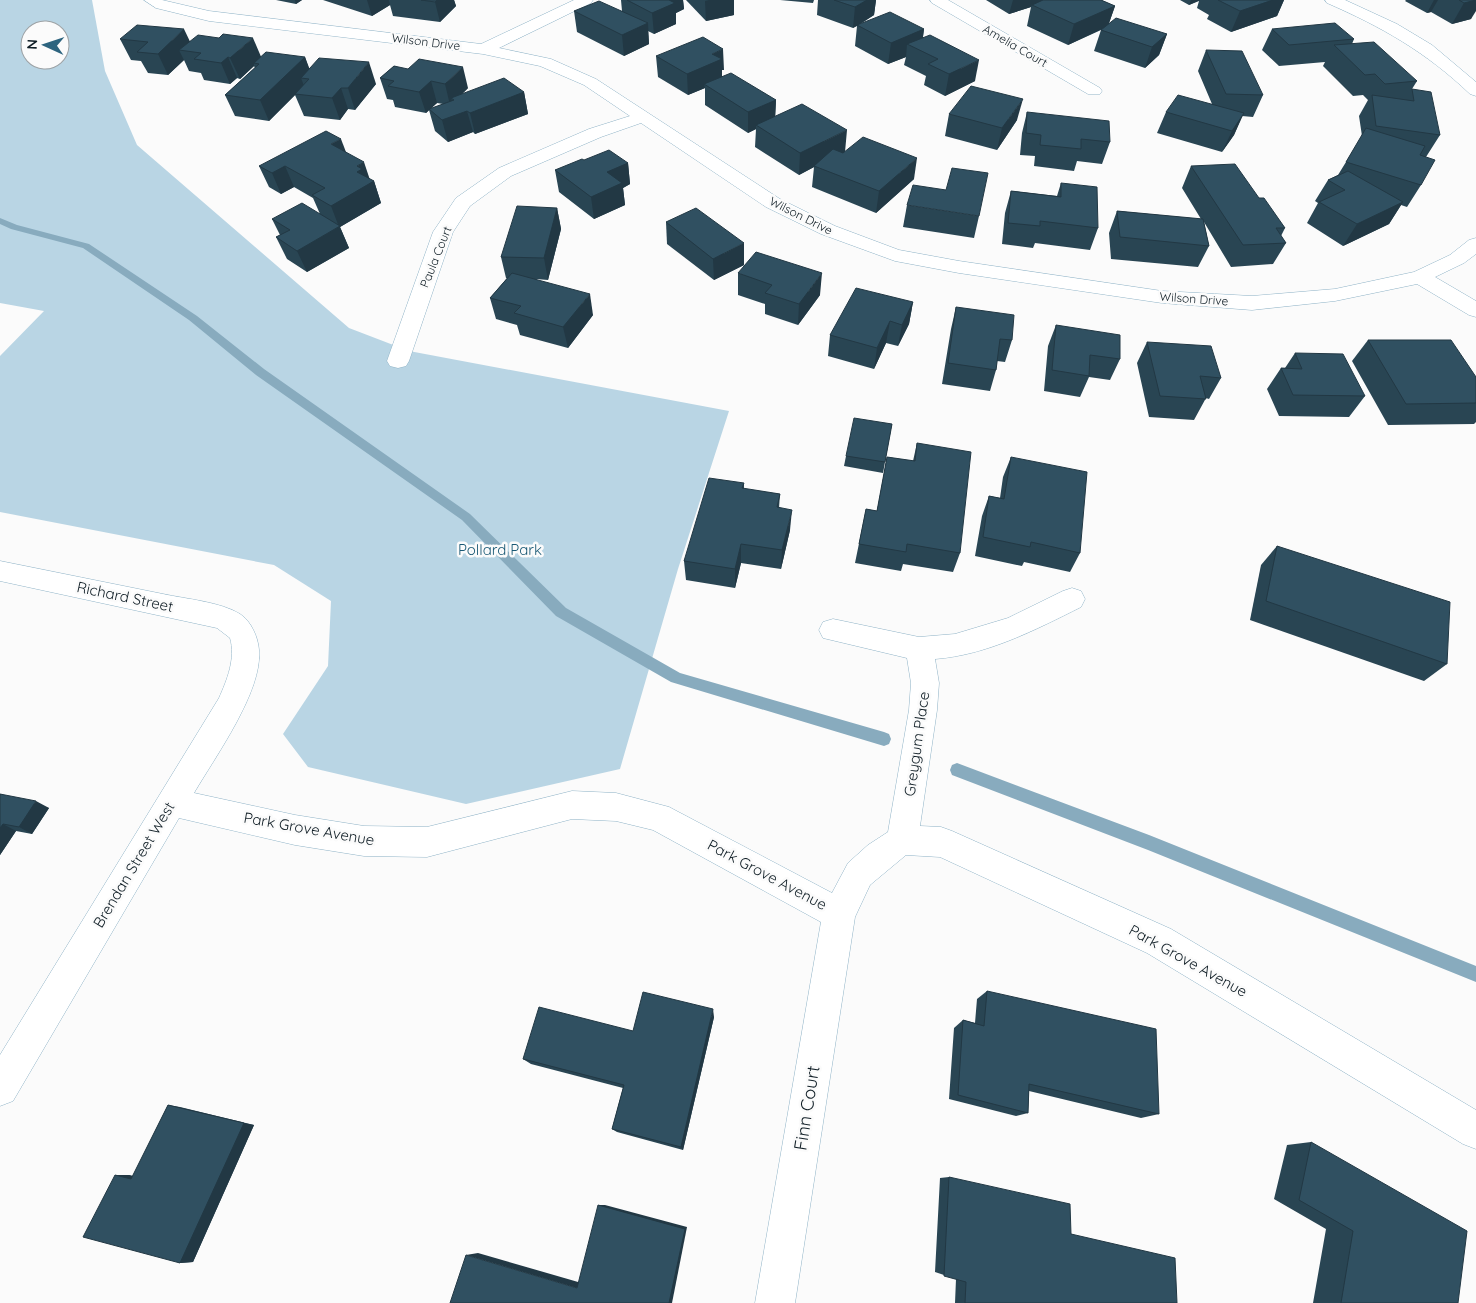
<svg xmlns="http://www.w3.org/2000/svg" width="1476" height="1303" viewBox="0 0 1476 1303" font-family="Quicksand,sans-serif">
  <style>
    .green { fill: #b9d5e4; fill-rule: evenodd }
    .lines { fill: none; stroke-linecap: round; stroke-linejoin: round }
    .stream { fill: #88abbe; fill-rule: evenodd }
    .street-casing { stroke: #8fb3c7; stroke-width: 1 }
    .street { fill: #fff; fill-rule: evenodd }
    .wall { fill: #294553; fill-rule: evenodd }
    .shaded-wall { fill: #223844 }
    .building { fill: #305061; stroke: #223844 }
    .labels { text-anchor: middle; stroke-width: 5; stroke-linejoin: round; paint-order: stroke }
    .far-street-label { font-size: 12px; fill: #0f1d25; stroke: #fbfbfb }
    .park-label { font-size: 15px; fill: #185874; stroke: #fbfbfb }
    .street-label { font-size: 15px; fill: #0f1d25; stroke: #fbfbfb }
    .near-street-label { font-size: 18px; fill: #0f1d25; stroke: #fbfbfb }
  </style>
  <rect width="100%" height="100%" fill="#fbfbfb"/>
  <path class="green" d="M0,0H92L105,71L137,145L349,328L409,351L729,411L678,569L620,769L466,804L308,767L283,734L328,666L331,601L274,565L0,512V356L44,311L0,303ZM30,30H60V60H30Z"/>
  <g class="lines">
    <g class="stream">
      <polygon points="0,218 17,225 89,244 197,316 264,369 470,514 566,608 680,673 884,732 889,734 891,739 889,744 884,746 671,682 556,616 462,520 256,375 189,320 83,248 11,229 0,224"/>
      <polygon points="957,763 1149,835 1476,966 1476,982 1148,850 952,775 950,770 952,765"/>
    </g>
    <defs>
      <g id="street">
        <polygon points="144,0 162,0 209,11 481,44 574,0 593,0 591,3 499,48 551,59 596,79 780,199 835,226 899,250 959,261 1162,291 1252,296 1335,289 1414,272 1450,255 1469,240 1476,238 1476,254 1464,263 1435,277 1476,301 1476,317 1469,315 1417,284 1335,301 1252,310 1162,303 959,273 895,261 821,234 766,207 641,123 601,137 511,176 470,206 453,232 409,361 406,366 398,368 390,366 387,361 433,232 456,198 499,168 589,129 630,116 584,85 540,66 483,54 209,21 156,8"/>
        <polygon points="930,0 948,0 1100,88 1102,91 1100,94 1088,94 932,3"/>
        <path d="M1325,0H1345L1397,24L1432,45L1476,82V96L1470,94C1426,52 1382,27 1327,3Z"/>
        <path d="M0,561C54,572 109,583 163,594C186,599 221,602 240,614C251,621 258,637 259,650C263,691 215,757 194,793L295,815L364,826L427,827L572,791L616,793L669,807L832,893L848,863L868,845L888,832L909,710L911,683L907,658L823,638L819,630L823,622L833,619L919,637L955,634L1008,618L1063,591L1072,588L1081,591L1085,599L1081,607C1035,630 987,655 935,659L939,683L937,710L920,826L941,827L952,831L1171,929L1476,1110V1149L1463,1144L1147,953L940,857L906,855L870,885L855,917L795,1303H755L821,922L653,830L616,821L572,819L427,857L364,856L295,845L179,818L13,1101L0,1106V1055L219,698C227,680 236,658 230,638L217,628L0,581Z"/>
      </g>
    </defs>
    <use href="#street" class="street-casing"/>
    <use href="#street" class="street"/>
  </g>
  <g class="wall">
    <polygon points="276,0 302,0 296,4"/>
    <polygon points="323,0 454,0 456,6 440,22 393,16 390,5 372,16"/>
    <polygon points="621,0 683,0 684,9 676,13 676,24 654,34 648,31 649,44 624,56 577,32 574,11 622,11"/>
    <polygon points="686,0 734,0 734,15 706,21"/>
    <polygon points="780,0 814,0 813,3"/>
    <polygon points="818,0 876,0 874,15 859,25 924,29 923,37 975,81 945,96 924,85 926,76 904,65 906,57 888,64 855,46 857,26 853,28 817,15"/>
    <polygon points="986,0 1101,0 1115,6 1109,23 1167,34 1159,55 1145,68 1094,51 1101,30 1068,45 1027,26 1031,7 1009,14"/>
    <polygon points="1180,0 1284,0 1277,16 1231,32 1207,19 1209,15 1197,8 1199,1 1189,5"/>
    <polygon points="1406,0 1476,0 1471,19 1452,24 1431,12 1427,13 1405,1"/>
    <polygon points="1272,29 1354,39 1352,44 1417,81 1412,89 1440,135 1426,157 1421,185 1407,207 1401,205 1389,224 1343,246 1307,223 1318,203 1315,201 1328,180 1338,175 1362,136 1359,116 1368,100 1363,95 1353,96 1323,66 1325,62 1279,66 1262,50"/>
    <polygon points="120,39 190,41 261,57 305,57 309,69 376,84 355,110 348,109 340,120 304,116 295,95 269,121 235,116 225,95 255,68 254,66 240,79 237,78 230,84 204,80 201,73 189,71 184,60 168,75 148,73 141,61 131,60"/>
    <polygon points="1206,50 1263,95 1253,117 1242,116 1234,135 1222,152 1157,133 1166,112 1212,104 1198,71"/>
    <polygon points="656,56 724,70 722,70 722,77 776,100 775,117 845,152 914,179 876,213 812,187 814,167 799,175 755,147 756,129 748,133 705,105 705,88 688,95 658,77"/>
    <path d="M394,66L468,88L462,94L524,92L528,114L475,134L473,132L448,142L435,131L429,110L426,113L395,107L393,100L387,99L380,78ZM437,103L443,104L430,109Z"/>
    <polygon points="1027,112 1110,142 1102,164 1077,161 1074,171 1034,166 1035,156 1020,155 1022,133"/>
    <polygon points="949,114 1017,120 997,150 945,136"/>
    <polygon points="347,153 370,180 374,181 381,203 340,227 349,248 307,272 287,259 276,237 280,235 272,219 320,214 313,198 294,187 281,194 269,187 259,166"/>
    <polygon points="584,160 628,163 630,184 623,188 625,205 594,219 559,192 555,170"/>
    <polygon points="1191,166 1259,198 1285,228 1281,236 1286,243 1273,264 1231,267 1204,222 1209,246 1198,267 1111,259 1109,233 1117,211 1201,219 1182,188"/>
    <polygon points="1061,183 1098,228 1090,250 1035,243 1033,248 1002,244 1005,213 1011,191 1057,196"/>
    <polygon points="907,205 979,216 974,238 903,227"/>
    <polygon points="557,208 561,229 548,280 536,279 593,315 568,348 520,335 517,325 496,319 490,298 507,278 506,278 501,257"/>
    <polygon points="666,222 744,265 714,280 667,244"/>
    <polygon points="738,273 820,295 798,325 765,314 765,304 738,295"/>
    <polygon points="913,302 909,324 898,346 886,343 874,369 828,356 830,335"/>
    <polygon points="956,307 1012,340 1005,362 997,361 996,370 990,391 942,384 951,329"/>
    <polygon points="1056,325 1120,359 1110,380 1089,377 1080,397 1044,391 1048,346"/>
    <polygon points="1368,340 1476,377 1476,422 1474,424 1388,425 1352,361"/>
    <polygon points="1147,342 1221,378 1209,399 1206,398 1194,420 1149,417 1137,363"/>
    <polygon points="1295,353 1365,396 1349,417 1279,416 1267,389 1281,368 1285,368"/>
    <polygon points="892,424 883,473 844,466 846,456"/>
    <polygon points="917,443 960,553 953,572 903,564 901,571 855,563 866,509 877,511 887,457 913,461"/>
    <polygon points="1011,457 1080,553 1070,572 1024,562 1022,566 975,556 982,516 989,496 1000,498 1003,477"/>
    <polygon points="744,483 744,489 780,494 779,508 790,530 781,569 741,563 735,588 686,580 684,561"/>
    <polygon points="1277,546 1447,664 1424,681 1250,620 1261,565"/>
    <polygon points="0,794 49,808 32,834 16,831 0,855"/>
    <polygon points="987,991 1159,1114 1141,1118 1029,1091 1028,1113 1016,1116 949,1099 954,1028 963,1020 975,1023 977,999"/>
    <polygon points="714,1017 683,1150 617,1132 612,1129 623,1088 531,1064 523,1059 633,1031"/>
    <polygon points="168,1105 180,1107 254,1125 193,1262 180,1263 115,1175 129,1175 133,1176"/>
    <polygon points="1311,1142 1458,1303 1313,1303 1326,1229 1274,1199 1287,1145"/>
    <polygon points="949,1177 1071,1234 1177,1303 955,1303 956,1279 935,1272 940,1178"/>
  </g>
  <g class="shaded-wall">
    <polygon points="295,0 302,0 296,4"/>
    <polygon points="367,0 389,0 390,5 372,16"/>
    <polygon points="437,0 454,0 456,6 440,22 435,2"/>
    <polygon points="663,0 683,0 684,9 676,13 676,24 654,34 652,13"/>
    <polygon points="709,0 734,0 734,15 706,21 705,1"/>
    <polygon points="867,0 876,0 874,15 853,28 855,7"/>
    <polygon points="1013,0 1054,0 1032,5 1031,7 1009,14"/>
    <polygon points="1191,0 1200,0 1189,5"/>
    <polygon points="1273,0 1284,0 1277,16 1231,32 1240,11"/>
    <polygon points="1434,0 1438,0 1431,12 1427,13"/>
    <polygon points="1476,0 1476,11 1471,19 1452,24 1464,3"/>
    <polygon points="1115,6 1108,26 1068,45 1074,24"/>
    <polygon points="648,23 649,44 624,56 622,35"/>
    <polygon points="184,29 194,50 179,50 184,60 168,75 158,54"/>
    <polygon points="924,29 921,50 907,44 906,57 888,64 891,43"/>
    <polygon points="1167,34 1159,55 1145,68 1152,47"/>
    <polygon points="253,38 262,59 254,63 254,66 240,79 230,58"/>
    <polygon points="723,49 724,70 722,70 722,80 704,84 705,88 688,95 687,74 712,54"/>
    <polygon points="228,57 237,78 230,84 221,63"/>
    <polygon points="305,57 313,78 301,78 304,86 269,121 260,100"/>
    <polygon points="979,60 975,81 945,96 949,74"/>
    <polygon points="369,62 376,84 355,110 348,88"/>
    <polygon points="463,67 468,88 455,101 451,98 453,103 450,105 445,84"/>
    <polygon points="431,81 437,103 426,113 419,92"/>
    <polygon points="341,88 348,109 340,120 332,98"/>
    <polygon points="524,92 528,114 475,134 470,113"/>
    <polygon points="1023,99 1017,120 997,150 1002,128"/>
    <polygon points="776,100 775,121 756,125 756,129 748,133 748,112"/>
    <polygon points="467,111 473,132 448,142 442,120"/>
    <polygon points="1244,113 1234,135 1222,152 1232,131"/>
    <polygon points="847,130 845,152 814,166 814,167 799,175 800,153"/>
    <polygon points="341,139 349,160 331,144"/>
    <polygon points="917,158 914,179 876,213 879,191"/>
    <polygon points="364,162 371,183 374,181 381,203 340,227 349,248 307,272 297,251 339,227 331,206 357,172 357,166"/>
    <polygon points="628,163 630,184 623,188 625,205 594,219 591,197 607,172"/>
    <polygon points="285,166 294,187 281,194 272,173"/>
    <polygon points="1403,202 1389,224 1343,246 1357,224"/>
    <polygon points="557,208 561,229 548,280 544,258"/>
    <polygon points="744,243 744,265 714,280 713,259"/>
    <polygon points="822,273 820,295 798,325 799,304"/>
    <polygon points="590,294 593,315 568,348 563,327"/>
    <polygon points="913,302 909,324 898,346 902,325"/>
    <polygon points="890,321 886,343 874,369 877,348"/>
    <polygon points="792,510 790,530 781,569 782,550"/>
    <polygon points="741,544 741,563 735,588 735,569"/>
    <polygon points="36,801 49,808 32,834 19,827"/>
    <polygon points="3,824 16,831 0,855 0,828"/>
    <polygon points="713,1009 714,1017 683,1150 681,1147"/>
    <polygon points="244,1123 254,1125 193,1262 180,1263"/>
    <polygon points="115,1175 129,1175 145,1180 131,1179"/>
    <polygon points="598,1205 605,1205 687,1227 672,1303 669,1303"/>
    <polygon points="478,1253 585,1284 577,1288 466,1255"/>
  </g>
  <g class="building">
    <polygon points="421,0 437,0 435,2"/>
    <polygon points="627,0 669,0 675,3 652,13"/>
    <polygon points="834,0 867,0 855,7"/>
    <polygon points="1043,0 1101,0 1115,6 1074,24 1032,5"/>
    <polygon points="1218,0 1273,0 1240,11"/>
    <polygon points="1459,0 1476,0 1464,3"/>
    <polygon points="599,1 648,23 622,35 574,11"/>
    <polygon points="890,12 924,29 891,43 857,25"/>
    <polygon points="1116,18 1167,34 1152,47 1101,30"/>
    <polygon points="1335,23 1354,39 1289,45 1272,29"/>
    <polygon points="137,25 184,29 158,54 137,52 148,42 120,39"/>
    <polygon points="223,34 253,38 230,58 228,57 221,63 194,59 201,53 179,50 198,35 219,38"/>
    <polygon points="930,35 979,60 949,74 928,64 938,59 907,44"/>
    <polygon points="703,37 723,49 712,54 722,59 687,74 656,56"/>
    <polygon points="1374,42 1417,81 1385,84 1375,74 1365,75 1334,45"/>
    <polygon points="1206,50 1242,51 1263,95 1226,94"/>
    <polygon points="266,52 305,57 260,100 225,95 259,64 254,63"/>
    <polygon points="319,58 369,62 348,88 341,88 332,98 295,94 309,79 301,78"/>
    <polygon points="419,59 463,67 445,84 431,81 419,92 388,86 394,81 380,78 394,66 408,69"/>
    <polygon points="731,73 776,100 748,112 704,84"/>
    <polygon points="504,78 524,92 470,113 467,111 442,120 429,109 454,100 451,98"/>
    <polygon points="971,86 1023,99 1002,128 949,114"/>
    <polygon points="1412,89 1431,92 1440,135 1376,126 1372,95 1414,101"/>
    <polygon points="1178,95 1244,113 1232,131 1166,112"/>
    <polygon points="802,104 847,130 800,153 756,125"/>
    <polygon points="1027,112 1109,121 1110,142 1081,139 1081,149 1040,145 1041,135 1026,133"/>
    <polygon points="1366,128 1425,146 1420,155 1435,160 1421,185 1346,162"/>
    <polygon points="326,131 341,139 331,144 364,162 357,166 362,169 357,172 374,181 331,206 312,195 325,188 285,166 272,173 259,166"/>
    <polygon points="863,137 917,158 879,191 814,166 833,149 843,153"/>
    <polygon points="609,150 628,163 607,172 622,183 591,197 555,170 582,159 584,160"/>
    <polygon points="1235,164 1259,198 1264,198 1285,228 1276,228 1286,243 1243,245 1191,166"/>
    <polygon points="952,168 988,173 979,216 907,205 913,185 946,190"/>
    <polygon points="1348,171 1403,202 1357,224 1319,202 1345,190 1328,180"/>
    <polygon points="1061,183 1097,187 1098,228 1040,221 1040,226 1008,223 1011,191 1061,197"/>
    <polygon points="302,203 340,226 297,251 276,237 290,230 272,219"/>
    <polygon points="517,206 557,208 544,258 501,257"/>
    <polygon points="696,208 744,243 713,259 666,222"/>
    <polygon points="1117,211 1203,219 1209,246 1120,237"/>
    <polygon points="756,252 822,273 799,304 765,293 772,285 738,273"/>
    <polygon points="512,273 590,294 563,327 514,313 521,306 490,298"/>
    <polygon points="856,288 913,302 902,325 890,321 877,348 830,335"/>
    <polygon points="956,307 1014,315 1012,340 1000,339 996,370 948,363"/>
    <polygon points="1056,325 1120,335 1120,359 1090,355 1089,376 1052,370"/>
    <polygon points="1368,340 1451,340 1476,377 1476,403 1406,404"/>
    <polygon points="1147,342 1211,346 1221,378 1200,376 1206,399 1160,396"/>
    <polygon points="1295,353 1343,354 1365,396 1293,395 1281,368 1302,369"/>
    <polygon points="854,418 892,424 885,462 846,456"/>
    <polygon points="917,443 971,452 960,553 907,544 906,552 859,544 866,509 877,511 887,457 915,461"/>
    <polygon points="1011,457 1087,472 1080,553 1031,542 1030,547 983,537 989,496 1004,499"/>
    <polygon points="709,478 744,483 742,488 780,494 777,507 792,510 782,550 741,544 735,569 684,561"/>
    <polygon points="1277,546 1450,602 1447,664 1266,601"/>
    <polygon points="0,794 36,801 19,827 3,824 0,828"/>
    <polygon points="987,991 1156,1029 1159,1114 1029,1084 1028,1113 958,1095 963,1020 984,1026"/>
    <polygon points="643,992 713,1009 681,1147 612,1129 624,1085 523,1059 539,1007 633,1031"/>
    <polygon points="168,1105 244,1123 180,1263 83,1237 115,1175 131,1179"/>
    <polygon points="1311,1142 1467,1231 1458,1303 1341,1303 1353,1231 1299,1200"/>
    <polygon points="949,1177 1070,1204 1071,1234 1175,1258 1177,1303 965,1303 966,1282 944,1276"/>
    <polygon points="598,1205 685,1229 669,1303 450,1303 466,1255 577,1288"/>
  </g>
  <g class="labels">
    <g class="far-street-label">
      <text transform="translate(426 42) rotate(7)" y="4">Wilson Drive</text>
      <text transform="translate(1015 46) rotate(30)" y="4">Amelia Court</text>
      <text transform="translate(801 216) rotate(27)" y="4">Wilson Drive</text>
      <text transform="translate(436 257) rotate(-68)" y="4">Paula Court</text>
      <text transform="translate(1194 299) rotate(4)" y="4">Wilson Drive</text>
    </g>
    <g class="park-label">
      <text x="500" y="555">Pollard Park</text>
    </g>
    <g class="street-label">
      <text transform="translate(125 597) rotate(12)" y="5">Richard Street</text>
      <text transform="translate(917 744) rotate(-82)" y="5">Greygum Place</text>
      <text transform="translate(309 829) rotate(10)" y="5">Park Grove Avenue</text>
      <text transform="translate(134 865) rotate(-59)" y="5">Brendan Street West</text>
      <text transform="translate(767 875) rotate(28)" y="5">Park Grove Avenue</text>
      <text transform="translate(1188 961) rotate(29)" y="5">Park Grove Avenue</text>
    </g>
    <g class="near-street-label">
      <text transform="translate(807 1108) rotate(-81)" y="6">Finn Court</text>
    </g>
  </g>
  <g transform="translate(45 45) rotate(273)"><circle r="24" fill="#fbfbfb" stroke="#9da2a5"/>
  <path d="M0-4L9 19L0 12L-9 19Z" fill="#2d647f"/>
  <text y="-8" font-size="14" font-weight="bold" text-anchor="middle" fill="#0f1d25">N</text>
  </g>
</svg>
